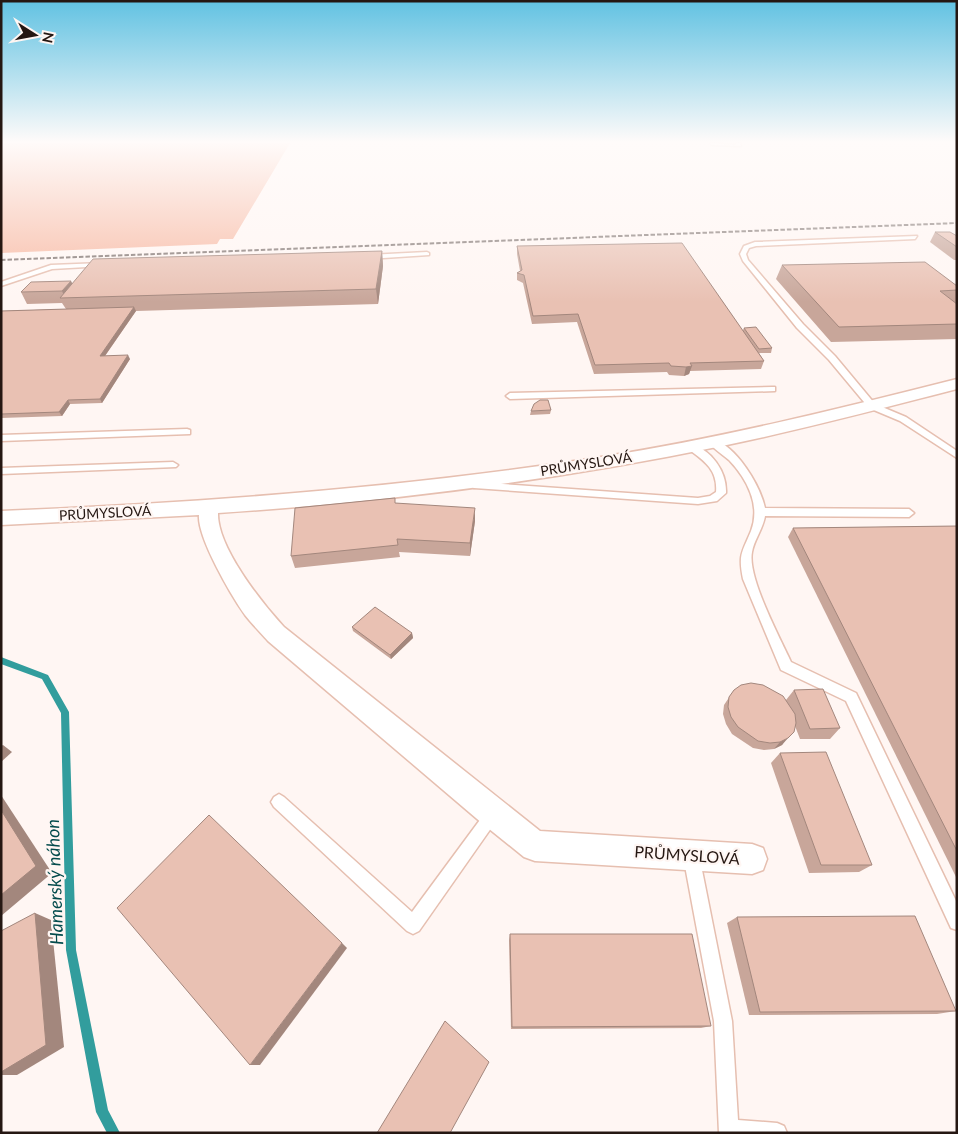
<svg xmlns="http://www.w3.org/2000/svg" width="958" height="1134" viewBox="0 0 958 1134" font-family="Lato,sans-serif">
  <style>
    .green { fill: #f7b9a3 }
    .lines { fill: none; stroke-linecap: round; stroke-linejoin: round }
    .stream { fill: #329d9d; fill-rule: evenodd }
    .service-casing { stroke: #e6bfb0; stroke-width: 3 }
    .minor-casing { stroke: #e6bfb0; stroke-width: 3 }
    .service { fill: #fff; fill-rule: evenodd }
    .minor { fill: #fff; fill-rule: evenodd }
    .rail { stroke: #7f736f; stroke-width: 2; stroke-dasharray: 4.5 2; stroke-linecap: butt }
    .wall { fill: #c8a69a }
    .shaded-wall { fill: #a3877d }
    .building { fill: #e9c1b3; stroke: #a3877d }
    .labels { text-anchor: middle; stroke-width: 4.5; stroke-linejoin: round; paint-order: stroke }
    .street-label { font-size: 14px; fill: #251712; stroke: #fff6f3 }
    .near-street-label { font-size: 16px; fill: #251712; stroke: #fff6f3 }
    .near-water-label { font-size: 18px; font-style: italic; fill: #044b4c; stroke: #fff6f3 }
  </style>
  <rect width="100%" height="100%" fill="#fff6f3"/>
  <polygon class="green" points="1,143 290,143 233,239 220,239 217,244 1,253"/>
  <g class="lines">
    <polygon class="stream" points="1,657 48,675 69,712 76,950 108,1110 120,1133 107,1133 96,1112 66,950 61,713 42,679 1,664"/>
    <defs>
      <g id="service">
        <polygon points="710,143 736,145 736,143 740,143 741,146 712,145"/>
        <polygon points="917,236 915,239 756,246 749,248 746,254 748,260 803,324 835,356 875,404 906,417 957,451 957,458 900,421 869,408 829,360 797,328 743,261 740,254 744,246 755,242"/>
        <polygon points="427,252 429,253 429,255 368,259 365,257 368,255"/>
        <polygon points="102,263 105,265 104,266 52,269 1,286 1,282 51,265"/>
        <polygon points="772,387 775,387 775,391 510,399 506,396 510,393"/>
        <polygon points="187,429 190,430 190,434 1,441 1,435"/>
        <path d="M713,439C737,447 760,485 765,508L909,509L914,513L909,517L765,516C763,529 754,540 752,552C747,577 780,638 791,662L856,693L957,903V930L951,928L846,701L781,670L743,579C738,554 742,553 751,531C761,505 747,479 729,460C722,454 714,449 708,442Z"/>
        <path d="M690,443C711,450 727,471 726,493L717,501L698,504L474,488L469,485L474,482L698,498L710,496L716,492C718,469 703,460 687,448L685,446Z"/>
        <polygon points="173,462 178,465 176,467 1,474 1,468"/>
        <polygon points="279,794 284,797 412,912 488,809 493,806 498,809 501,814 419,931 413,934 407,931 274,807 271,802 274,797"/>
        <polygon points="691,847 697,849 699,855 732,1021 738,1120 777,1123 784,1126 787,1133 719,1133 714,1021 683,855 685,849"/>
      </g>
      <path id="minor" d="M957,379V389C879,409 801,430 722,446C557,480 387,502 218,513C217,547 262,603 284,627L540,831L752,844L763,848L767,859L763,870L752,874L535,861L524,857L483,824L268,641C260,632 252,624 245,615C231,595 197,537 199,515L1,525V511C202,503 402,488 601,457C721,438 839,409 957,379Z"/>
    </defs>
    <use href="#service" class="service-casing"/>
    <use href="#minor" class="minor-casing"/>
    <use href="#service" class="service"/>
    <use href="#minor" class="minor"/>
    <polyline class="rail" points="1,260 957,223"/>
  </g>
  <g class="wall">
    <polygon points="935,232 957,236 957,260 954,260 930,242"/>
    <polygon points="517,246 743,330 744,328 772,348 771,353 759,353 764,361 761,369 690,371 689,374 684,376 669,375 667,372 594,374 577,322 532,324 523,283 517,280 517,273 520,271 517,254"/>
    <polygon points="382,251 383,266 378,304 136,311 105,356 130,359 102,403 70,404 62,416 1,418 1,311 66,309 62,303 27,304 21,292 73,283"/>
    <polygon points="782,265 957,286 957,300 955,303 957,304 957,339 831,342 776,279"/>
    <polygon points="551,410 550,414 530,415 531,411"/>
    <polygon points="396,503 475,521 470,556 399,552 400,557 295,568 291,556"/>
    <polygon points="957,526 957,879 788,537 793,528"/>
    <polygon points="352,627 412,633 413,638 391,659 353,631"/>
    <polygon points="734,690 786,700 794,690 840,728 830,739 800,739 795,726 782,745 774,749 764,750 753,748 732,734 726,724 723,714 724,705"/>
    <polygon points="780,753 872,865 859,872 809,873 771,763"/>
    <polygon points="737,917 956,1011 937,1014 749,1015 727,923"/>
    <polygon points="510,934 711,1026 701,1028 511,1029 509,940"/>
  </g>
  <g class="shaded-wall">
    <polygon points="382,251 383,266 378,304 376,289"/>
    <polygon points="71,281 77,292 65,298 62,291"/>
    <polygon points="134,307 136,311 102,360 100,356"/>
    <polygon points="128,355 130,359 102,403 100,399"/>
    <polygon points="692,366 689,374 684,376 686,367"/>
    <polygon points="68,400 70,404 62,416 59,412"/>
    <polygon points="475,508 475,521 470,556 470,543"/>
    <polygon points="412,633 413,638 391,659 390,655"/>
    <polygon points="788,738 782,745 774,749 780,742"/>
    <polygon points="3,745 12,752 1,762 1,746"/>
    <polygon points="1,795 52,873 1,916"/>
    <polygon points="35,913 51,920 64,1047 17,1075 1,1075"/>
    <polygon points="342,943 347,948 260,1065 250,1065"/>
  </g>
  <g class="building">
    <polygon points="935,232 950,232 957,236 957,247"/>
    <polygon points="682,243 764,361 690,363 692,366 686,367 671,366 669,363 595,365 578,314 533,316 524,275 517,273 522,270 517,246"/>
    <polygon points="382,251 376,289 60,298 93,259"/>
    <polygon points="925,262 957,286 957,290 940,291 957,304 957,324 839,327 782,265"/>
    <polygon points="71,281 62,291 21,292 31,282"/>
    <polygon points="134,307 100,356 128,355 100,399 68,400 59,412 1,414 1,311"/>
    <polygon points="756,327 772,348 759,349 744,328"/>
    <polygon points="540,400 548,400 551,410 531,411 534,404"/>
    <polygon points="395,498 395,503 475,508 470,543 397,539 398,545 291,556 295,508"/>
    <polygon points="957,526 957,851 793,528"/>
    <polygon points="375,607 412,633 390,655 352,627"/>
    <polygon points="751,683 763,685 783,696 795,714 796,723 794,732 788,738 780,742 770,743 758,741 738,727 731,717 728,707 729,697 734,690 741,685"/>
    <polygon points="823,689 840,728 810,729 794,690"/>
    <polygon points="826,752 872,865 821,865 780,753"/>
    <polygon points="1,810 36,866 1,895"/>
    <polygon points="209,815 342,943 250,1065 117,908"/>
    <polygon points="35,913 46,1045 1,1072 1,931"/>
    <polygon points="915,916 956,1011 760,1012 737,917"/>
    <polygon points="510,934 692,934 711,1026 512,1027"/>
    <polygon points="445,1021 489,1062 450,1133 377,1133"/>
  </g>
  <linearGradient id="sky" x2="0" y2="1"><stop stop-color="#61c2e2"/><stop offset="0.47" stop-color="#fffbfa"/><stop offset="1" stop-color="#fffbfa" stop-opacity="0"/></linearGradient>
  <rect width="958" height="302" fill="url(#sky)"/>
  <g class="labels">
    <g class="street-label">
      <text transform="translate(586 464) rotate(-9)" y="5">PRŮMYSLOVÁ</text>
      <text transform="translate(105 513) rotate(-3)" y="5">PRŮMYSLOVÁ</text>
    </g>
    <g class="near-street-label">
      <text transform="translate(687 855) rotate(4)" y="6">PRŮMYSLOVÁ</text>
    </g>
    <g class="near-water-label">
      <text transform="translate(55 882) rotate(-92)" y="6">Hamerský náhon</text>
    </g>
  </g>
  <rect width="958" height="1134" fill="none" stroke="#251712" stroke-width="5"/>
  <g transform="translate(35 35) rotate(101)" stroke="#fff6f3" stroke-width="4" paint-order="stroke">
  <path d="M0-4L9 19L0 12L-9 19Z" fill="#251712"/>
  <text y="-8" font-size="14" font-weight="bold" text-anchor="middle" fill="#251712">N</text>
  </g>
</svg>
